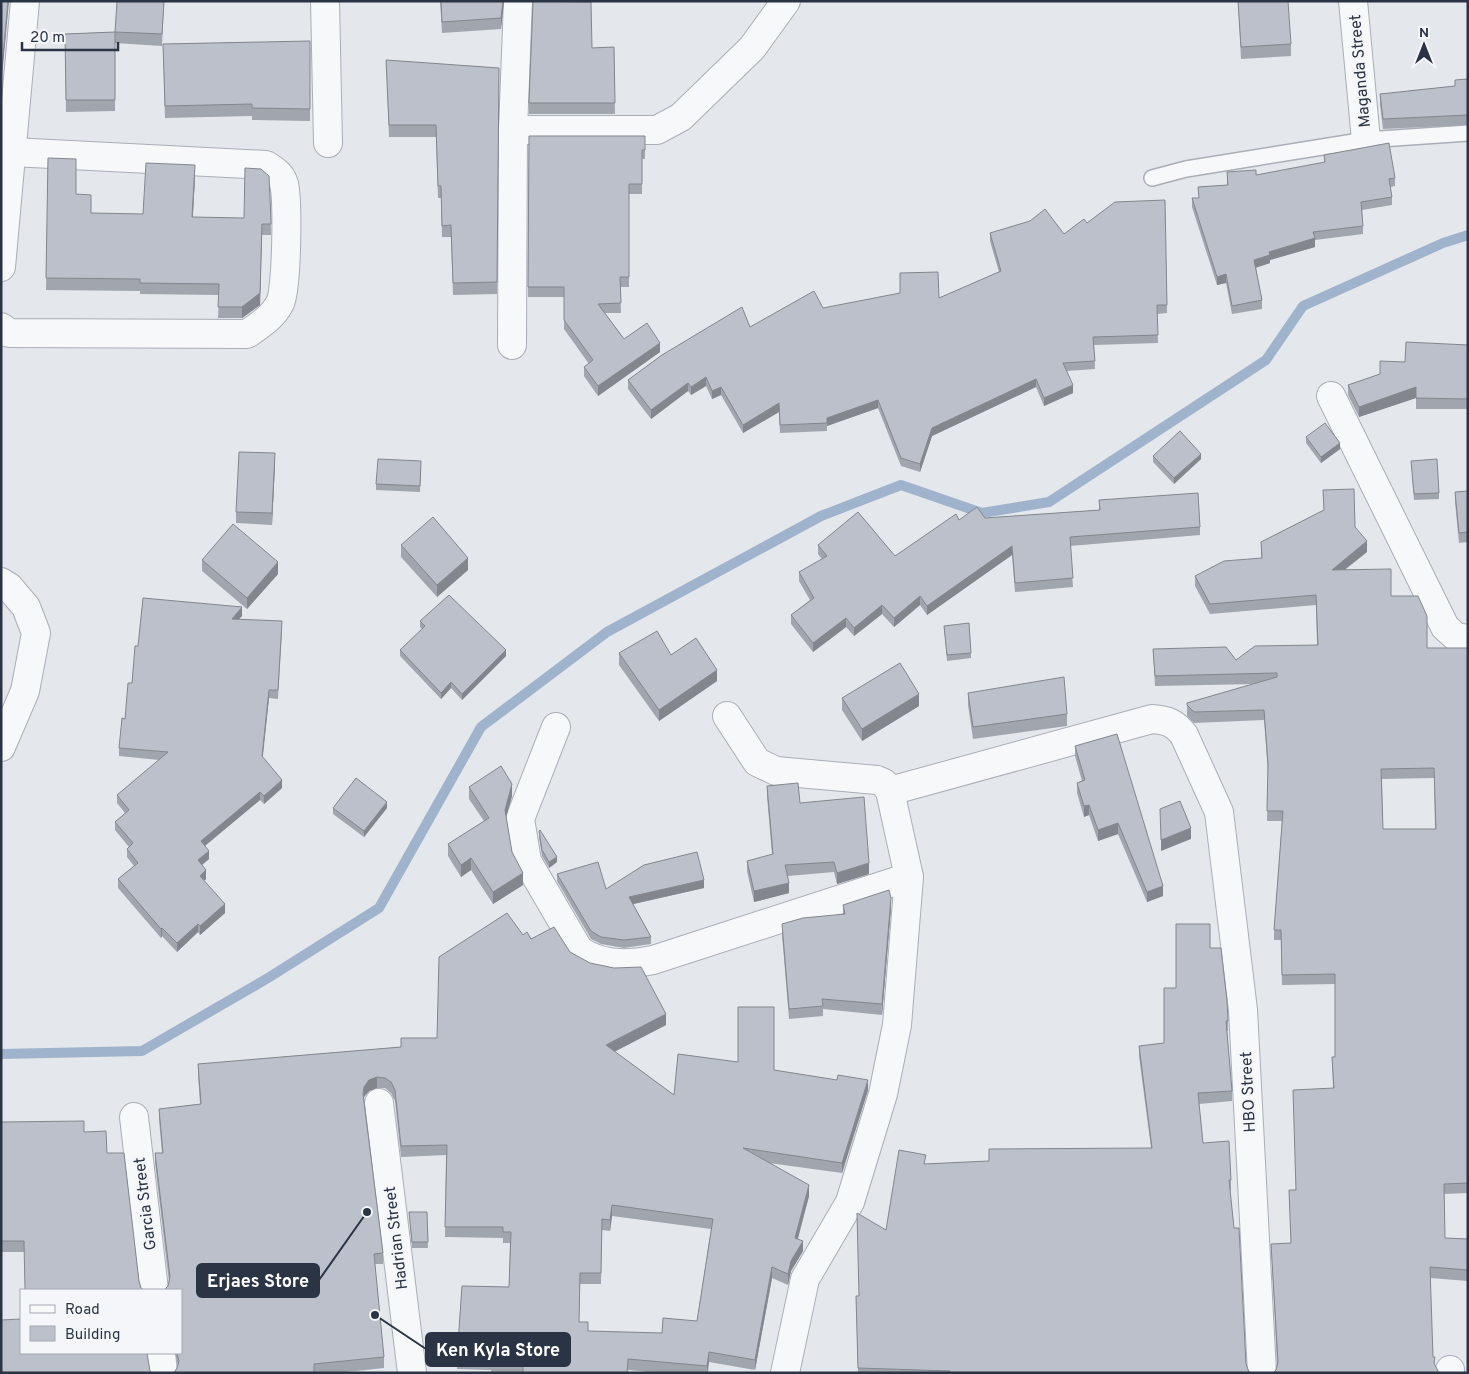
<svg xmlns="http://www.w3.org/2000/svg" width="1469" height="1374" viewBox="0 0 1469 1374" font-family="Overpass,sans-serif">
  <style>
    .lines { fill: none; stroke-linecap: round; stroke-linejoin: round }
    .stream { stroke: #9fb4cc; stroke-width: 10 }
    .service-casing { stroke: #a9aeb7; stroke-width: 18 }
    .minor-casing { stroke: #a9aeb7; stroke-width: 30 }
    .service { stroke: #f7f8fa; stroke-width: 15 }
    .minor { stroke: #f7f8fa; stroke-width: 28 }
    .wall { fill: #a1a5ae; fill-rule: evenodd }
    .shaded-wall { fill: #83868d }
    .building { fill: #bbc0ca; stroke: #83868d; fill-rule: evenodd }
    .labels { text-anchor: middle; stroke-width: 4.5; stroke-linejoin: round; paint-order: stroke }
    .street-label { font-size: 16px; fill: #2b3445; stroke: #f4f6f9 }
    .leader { fill: none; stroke: #2b3445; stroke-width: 2 }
    .callout-dot { fill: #2b3445; stroke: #f4f6f9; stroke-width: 2 }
    .callout { fill: #2b3445; stroke: #2b3445; stroke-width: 2 }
    .callout-label { font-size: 18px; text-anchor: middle; font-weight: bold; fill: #fff }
  </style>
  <rect width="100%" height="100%" fill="#e4e7ec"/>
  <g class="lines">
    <polyline class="stream" points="1,1054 142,1051 268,978 379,908 481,727 607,632 821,516 901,485 982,513 1049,502 1266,360 1303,306 1443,243 1468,235"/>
    <defs>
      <polyline id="service" points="1152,178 1186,169 1366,140 1468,133"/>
      <g id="minor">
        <polyline points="325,1 328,143"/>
        <polyline points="1353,1 1366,140"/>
        <polyline points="513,130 657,130 681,117 752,48 786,1"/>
        <polyline points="1,267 25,1"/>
        <path d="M1,327L9,333L247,334C260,325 273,317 280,303C287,289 288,201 284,184C281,174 275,171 266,165L12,152"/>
        <polyline points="512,345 513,130 518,1"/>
        <polyline points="1331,396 1445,627 1456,637 1468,639"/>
        <polyline points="1,582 9,587 26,607 36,633 25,691 1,747"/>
        <polyline points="727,716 757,762 776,771 877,780 884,783 890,791 909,877 897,1025 883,1094 850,1202 805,1279 785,1373"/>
        <path d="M556,727L520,819L527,861L579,950C600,966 628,965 653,960L909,877"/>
        <path d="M890,791L1152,719C1167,720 1175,723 1184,735L1219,812L1243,1010L1262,1373"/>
        <polyline points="379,1103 412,1373"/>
        <polyline points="134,1117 154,1290"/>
        <polyline points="161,1353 163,1373"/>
        <polyline points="1450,1370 1450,1373"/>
      </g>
    </defs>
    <use href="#service" class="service-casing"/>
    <use href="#minor" class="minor-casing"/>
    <use href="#service" class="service"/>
    <use href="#minor" class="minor"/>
  </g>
  <g class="wall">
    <polygon points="164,1 162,46 115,43 115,111 66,112 65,34 115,32"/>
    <polygon points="440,1 504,1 501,29 442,33"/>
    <polygon points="1238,1 1291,44 1291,56 1241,59"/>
    <polygon points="586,2 592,48 614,47 615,114 529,114 529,103"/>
    <polygon points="310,41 310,121 252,120 252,116 165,118 163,44"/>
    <polygon points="386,60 499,68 497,294 453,295 451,237 442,237 441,198 438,198 436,137 389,137"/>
    <polygon points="1468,79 1468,125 1383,129 1380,104 1380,94 1455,86 1455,80"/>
    <polygon points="529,136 645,136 645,159 642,159 642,194 629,194 629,287 620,287 621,313 605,313 624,339 660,352 598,396 584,376 584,367 589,364 564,329 564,297 528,297"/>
    <polygon points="1324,155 1395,178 1395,186 1390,187 1392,197 1392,205 1362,210 1363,226 1363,234 1315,240 1315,247 1270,260 1270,263 1256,268 1262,300 1262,309 1232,314 1226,283 1217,285 1192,207 1192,198 1199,198 1198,187 1227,185 1227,172 1256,175 1324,163"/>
    <polygon points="48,158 91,213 143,214 195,177 193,217 244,218 270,197 271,235 262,235 260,305 242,318 218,318 219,295 140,294 140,291 46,290"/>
    <polygon points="1165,200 1167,313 1157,314 1158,343 1094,345 1095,369 1067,371 1073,393 1044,406 1036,387 932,436 920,472 901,466 878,408 827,426 827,431 780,433 779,412 743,433 721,395 712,399 706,386 691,395 688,391 651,419 628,389 628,380 750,327 823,308 939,298 999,272 990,241 990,233 1064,234 1087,223"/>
    <polygon points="1468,345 1468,409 1416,409 1416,398 1359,417 1348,395 1348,385 1380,374 1405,362"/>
    <polygon points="1306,437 1340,449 1321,463 1306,443"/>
    <polygon points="1153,456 1201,459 1174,484 1153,462"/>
    <polygon points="1411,461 1439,493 1439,499 1414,500"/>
    <polygon points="275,464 272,525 236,523 236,512"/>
    <polygon points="421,467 420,492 376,490 376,484"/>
    <path d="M1323,490L1355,527L1367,552L1345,569L1391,596L1427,648H1468V1193L1444,1194L1445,1238L1468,1239V1281L1430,1278L1433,1357L1435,1364L1276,1370L1277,1364L1271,1244L1291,1243L1289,1190H1295L1333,1088L1332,1057H1335V984L1282,985L1281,940H1274V930L1282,821H1267L1268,772L1264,720L1194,723L1187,716V703L1255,684L1155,686L1153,649L1236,660L1317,645L1316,605L1210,614L1195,586V576L1261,558V542L1324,510ZM1434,778L1435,829H1383L1382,779Z"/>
    <polygon points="1468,491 1468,542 1459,543 1455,502 1455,492"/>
    <polygon points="1099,500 1200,527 1200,535 1070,546 1073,587 1015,592 1012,555 927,615 920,605 894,627 882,614 854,636 846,627 813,652 791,624 791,615 810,600 799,581 799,572 822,559 818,554 818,545 895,556 959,520 1099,510"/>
    <polygon points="401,545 468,570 437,597 401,557"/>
    <polygon points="202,560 278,574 247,609 202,571"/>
    <polygon points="242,616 239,619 282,630 278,699 269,698 262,757 282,788 264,804 260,800 205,846 209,859 202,865 206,879 204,881 225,913 200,935 198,932 177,952 162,936 161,938 118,888 118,879 134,866 127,857 127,849 129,847 115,830 115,822 125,813 117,803 117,795 159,760 119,756 119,748 132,683 138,646"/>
    <polygon points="420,621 506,656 462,700 451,688 441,699 400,656 400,650 422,629 420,627"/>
    <polygon points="944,626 971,653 971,658 947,661"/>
    <polygon points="619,653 671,655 717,681 659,721 619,665"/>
    <polygon points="968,693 1067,714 1067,726 973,739 968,705"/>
    <polygon points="842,698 919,706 862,741 842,710"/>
    <polygon points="1075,746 1163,896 1147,902 1118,834 1098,841 1089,815 1084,817 1077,793 1077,783 1082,781 1075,756"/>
    <polygon points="767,786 800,803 869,874 837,884 834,872 788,876 789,893 754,902 747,871 747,861 772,855 767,796"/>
    <polygon points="469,787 512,796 506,817 512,852 523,885 493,904 471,870 461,877 448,856 448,844 484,821 469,799"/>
    <polygon points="333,808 387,808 364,837 333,814"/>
    <polygon points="539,831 557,862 549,868 542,856 539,837"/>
    <polygon points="557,874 606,889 704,888 633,904 651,937 651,944 624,948 601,944 591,939 557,881"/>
    <polygon points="843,905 891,908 882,1015 823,1009 823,1016 789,1019 782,934 782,924 843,914"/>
    <path d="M523,935L570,952L666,1025L614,1052L674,1095L774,1070L868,1090L842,1173L769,1163L809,1196L798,1239L803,1251L791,1271L788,1285L772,1278L755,1370L709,1362L708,1373H662L628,1370V1373H491V1370L457,1369V1358L509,1287L510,1243H503V1238L445,1237L446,1155L401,1157L395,1101L391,1093L385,1088H377L369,1091L364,1097V1100L383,1253V1264H375L384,1357V1368L337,1373H174L177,1368L178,1366L175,1353H181L168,1286L169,1282L155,1163V1153H162L159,1119V1109L200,1104L198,1075V1064L401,1047L437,1038ZM612,1216L711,1229L697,1321L662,1333L588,1331L579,1322L580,1284H601L602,1230L610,1231Z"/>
    <polygon points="1210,948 1228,1021 1228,1031 1227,1031 1232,1091 1232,1101 1199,1104 1203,1143 1231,1180 1231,1190 1230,1190 1246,1364 1249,1372 1251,1373 858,1373 856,1296 859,1296 886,1230 926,1164 989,1161 1151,1148 1139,1056 1139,1046 1164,1043 1176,988"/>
    <polygon points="1,1122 84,1132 107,1153 139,1281 141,1288 24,1252 1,1252"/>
    <polygon points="409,1212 427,1212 428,1248 412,1248"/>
  </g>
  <g class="shaded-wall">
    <polygon points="8,1 9,1 1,88 1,77"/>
    <polygon points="503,1 504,1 501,29 501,18"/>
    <polygon points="195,165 195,177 192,228 192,217"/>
    <polygon points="262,224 260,305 242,318 242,307"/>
    <polygon points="1315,238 1315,247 1270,260 1270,263 1254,268 1254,260 1269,252"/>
    <polygon points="1226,274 1226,283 1217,285 1217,277"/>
    <polygon points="660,343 660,352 598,396 598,386"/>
    <polygon points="706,377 706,386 691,395 691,387"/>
    <polygon points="1036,379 1036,387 932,436 920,472 920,464 932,428"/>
    <polygon points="688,383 688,391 651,419 651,410"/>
    <polygon points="1073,385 1073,393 1044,406 1044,398"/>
    <polygon points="721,387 721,395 712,399 712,391"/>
    <polygon points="1416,387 1416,398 1359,417 1359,407"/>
    <polygon points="878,400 878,408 827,426 827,418"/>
    <polygon points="779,403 779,412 743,433 743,425"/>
    <polygon points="1340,443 1340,449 1321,463 1321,457"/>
    <polygon points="275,453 275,464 272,525 272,513"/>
    <polygon points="1201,454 1201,459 1174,484 1174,478"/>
    <polygon points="1367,541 1367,552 1332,580 1332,570"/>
    <polygon points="1012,546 1012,555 927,615 927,606"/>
    <polygon points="468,558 468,570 437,597 437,585"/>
    <polygon points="278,562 278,574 247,609 247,598"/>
    <polygon points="920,596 920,605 894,627 894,618"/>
    <polygon points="882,605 882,614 854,636 854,628"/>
    <polygon points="242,607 242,616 232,627 232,619"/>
    <polygon points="846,618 846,627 813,652 813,643"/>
    <polygon points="506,650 506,656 462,700 462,694"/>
    <polygon points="717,670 717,681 659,721 659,710"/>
    <polygon points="451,682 451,688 441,699 441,693"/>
    <polygon points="269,690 269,698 262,765 262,756"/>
    <polygon points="919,694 919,706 862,741 862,729"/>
    <polygon points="282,780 282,788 264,804 264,796"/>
    <polygon points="512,784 512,796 505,822 505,810"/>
    <polygon points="260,792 260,800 201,849 201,841"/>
    <polygon points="387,802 387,808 364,837 364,831"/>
    <polygon points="1089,805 1089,815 1084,817 1084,806"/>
    <polygon points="1118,823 1118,834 1098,841 1098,830"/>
    <polygon points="1191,828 1191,839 1161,851 1161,840"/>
    <polygon points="209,851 209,859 198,868 198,860"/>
    <polygon points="557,857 557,862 549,868 549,862"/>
    <polygon points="471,858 471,870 461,877 461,865"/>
    <polygon points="869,863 869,874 837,884 837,873"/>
    <polygon points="206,870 206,879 200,884 200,876"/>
    <polygon points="523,873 523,885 493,904 493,892"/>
    <polygon points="704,880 704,888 629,905 629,897"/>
    <polygon points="789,883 789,893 754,902 754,891"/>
    <polygon points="1163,886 1163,896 1147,902 1147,892"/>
    <polygon points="891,898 891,908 882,1015 882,1004"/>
    <polygon points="225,904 225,913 200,935 200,926"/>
    <polygon points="198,924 198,932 177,952 177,943"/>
    <polygon points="162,928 162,936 161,938 161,929"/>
    <polygon points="666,1014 666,1025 606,1056 606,1045"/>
    <polygon points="377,1077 377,1088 369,1091 364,1097 363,1105 364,1087 369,1080"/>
    <polygon points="868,1080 868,1090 842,1173 842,1163"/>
    <polygon points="809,1185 809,1196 795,1248 795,1238"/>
    <polygon points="612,1205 612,1216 610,1231 610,1220"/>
    <polygon points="803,1241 803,1251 791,1271 788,1285 788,1274 791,1261"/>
    <polygon points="772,1267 772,1278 755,1370 755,1360"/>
    <polygon points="709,1352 709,1362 707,1373 707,1366"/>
  </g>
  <g class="building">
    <polygon points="1,1 8,1 1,77"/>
    <polygon points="117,1 164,1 162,34 115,32"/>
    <polygon points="441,1 503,1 501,18 442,22"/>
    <polygon points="533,1 591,2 592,48 614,47 615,103 529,103"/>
    <polygon points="1238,1 1288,1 1291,44 1241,47"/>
    <polygon points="115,32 115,100 66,100 65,34"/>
    <polygon points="310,41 310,109 252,108 252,104 165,106 163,44"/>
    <polygon points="386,60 499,68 497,282 453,283 451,225 442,226 441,186 438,186 436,125 389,125"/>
    <polygon points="1468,79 1468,115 1383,119 1380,94 1455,86 1455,80"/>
    <polygon points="529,136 645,136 645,150 642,150 642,184 629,184 629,277 620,277 621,303 598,304 624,339 647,323 660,343 598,386 584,367 593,360 564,320 564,287 528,287"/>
    <polygon points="1389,143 1395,178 1389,179 1392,197 1361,202 1363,226 1313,232 1315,238 1269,252 1270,255 1254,260 1262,300 1232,306 1226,274 1217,277 1192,198 1199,198 1198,187 1228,185 1227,172 1256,170 1256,175 1325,162 1324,155"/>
    <polygon points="48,158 76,159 76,194 91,195 91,213 143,214 146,163 195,165 192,217 244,218 245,168 261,169 269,176 270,197 271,224 262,224 260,293 242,307 218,307 219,284 140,283 140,279 46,278"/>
    <polygon points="1165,200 1167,305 1157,305 1158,335 1093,337 1095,361 1063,363 1073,385 1044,398 1036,379 932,428 920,464 901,458 878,400 827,418 827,423 780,425 779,403 743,425 721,387 712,391 706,377 691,387 688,383 651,410 628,380 662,355 742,307 750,327 814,291 823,308 900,293 900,273 938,272 939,298 1001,271 990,233 1030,221 1045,209 1064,234 1084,219 1087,223 1115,202"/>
    <polygon points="1406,342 1468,345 1468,399 1416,398 1416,387 1359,407 1348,385 1380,374 1380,361 1405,362"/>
    <polygon points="1325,423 1340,443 1321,457 1306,437"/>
    <polygon points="1180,431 1201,454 1174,478 1153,456"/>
    <polygon points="239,452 275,453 272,513 236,512"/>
    <polygon points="378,459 421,461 420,486 376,484"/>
    <polygon points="1437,459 1439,493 1414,494 1411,461"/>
    <path d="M1354,489L1355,527L1367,541L1332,570L1391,569V596H1418L1427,616V648H1468V1183L1444,1184L1445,1238L1468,1239V1270L1430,1267L1433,1357H1435L1434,1363L1439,1373H1273L1276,1370L1278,1362L1271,1244L1291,1243L1289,1190H1296L1293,1090L1334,1088L1332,1057H1335V974L1282,975L1281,930H1274L1283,811H1267L1268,764L1264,710L1194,712L1187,705V703L1277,677V673L1155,676L1153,649L1226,647L1236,660L1255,646L1318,645L1316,595L1210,604L1195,576L1224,561L1262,558L1261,542L1324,510L1323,490ZM1434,768L1436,829H1383L1381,769Z"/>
    <polygon points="1468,491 1468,532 1459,533 1455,492"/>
    <polygon points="1198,493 1200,527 1070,537 1073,578 1015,583 1012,546 927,606 920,596 894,618 882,605 854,628 846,618 813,643 791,615 814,598 799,572 827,556 818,545 858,512 895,556 956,514 959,520 977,507 985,518 1100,510 1099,500"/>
    <polygon points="433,517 468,558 437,585 401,545"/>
    <polygon points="233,524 278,562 247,598 202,560"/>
    <polygon points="449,595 506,650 462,694 451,682 441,693 400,650 425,626 420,621"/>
    <polygon points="143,598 242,607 232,619 282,621 278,690 269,690 262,756 282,780 264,796 260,792 201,841 209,851 198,860 206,870 200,876 225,904 200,926 198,924 177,943 162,928 161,929 118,879 138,863 127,849 133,843 115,822 129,810 117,795 168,752 119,748 122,718 125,719 128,683 132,683 135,646 138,646"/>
    <polygon points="969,623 971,653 947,655 944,626"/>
    <polygon points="657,631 671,655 696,638 717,670 659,710 619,653"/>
    <polygon points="900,663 919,694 862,729 842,698"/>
    <polygon points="1064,677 1067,714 973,727 968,693"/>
    <polygon points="1117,734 1163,886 1147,892 1118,823 1098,830 1089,805 1084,806 1077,783 1085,780 1075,746"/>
    <polygon points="501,766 512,784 505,810 512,852 523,873 493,892 471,858 461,865 448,844 489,818 469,787"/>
    <polygon points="356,778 387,802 364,831 333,808"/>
    <polygon points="798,783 800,803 864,797 869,863 837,873 834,862 785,865 789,883 754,891 747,861 773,854 767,786"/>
    <polygon points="1180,801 1191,828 1161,840 1160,809"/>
    <polygon points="540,830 557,857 549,862 542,850 539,831"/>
    <polygon points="697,852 704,880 629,897 651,937 624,940 601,937 591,931 557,874 598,862 606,889 644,865"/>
    <polygon points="889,890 891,898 882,1004 822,999 823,1006 789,1009 782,924 803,918 845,914 843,905"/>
    <path d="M507,913L523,935L527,932L531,939L554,927L570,952L590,963L614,968L641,967L666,1014L606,1045L674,1095L678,1054L738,1062V1007H774V1070L837,1080L838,1075L868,1080L842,1163L743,1148L809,1185L795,1238L803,1241L791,1261L788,1274L772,1267L755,1360L709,1352L707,1366L628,1359L627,1373H523V1365L491,1363V1359L457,1358L462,1286L509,1287L511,1232H503V1227H445L447,1145L401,1146L395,1090L391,1082L385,1078L377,1077L369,1080L364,1087L363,1094L383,1253L374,1254L384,1357L314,1364V1373H174L177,1368L179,1361L177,1353H181V1290H164L168,1286L170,1277L155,1153H163L159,1109L201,1104L198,1064L401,1047V1038H437L439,957ZM612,1205L713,1219L697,1321L663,1318L662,1333L588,1331V1322H579L580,1273H601L602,1219L610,1220Z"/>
    <polygon points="1176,924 1210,924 1210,948 1221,948 1227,1001 1228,1021 1226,1021 1232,1091 1198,1093 1203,1143 1229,1141 1231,1180 1229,1180 1234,1228 1239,1228 1246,1364 1249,1372 1251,1373 950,1373 950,1371 858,1368 856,1296 859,1296 857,1213 886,1230 899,1150 926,1155 924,1164 989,1161 989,1149 1152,1148 1139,1046 1164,1043 1164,988 1176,988"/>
    <polygon points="84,1121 84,1132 106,1131 107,1153 124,1153 139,1281 141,1288 144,1290 25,1290 24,1241 1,1241 1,1122"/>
    <polygon points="409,1212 427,1212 428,1242 412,1242"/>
    <polygon points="21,1319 21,1353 147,1353 150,1371 152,1373 1,1373 1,1320"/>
  </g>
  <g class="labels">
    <g class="street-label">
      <text transform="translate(1359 71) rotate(-95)" y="6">Maganda Street</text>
      <text transform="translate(1247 1092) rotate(-93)" y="6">HBO Street</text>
      <text transform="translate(144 1204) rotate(-97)" y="6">Garcia Street</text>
      <text transform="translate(395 1238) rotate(-97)" y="6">Hadrian Street</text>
    </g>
  </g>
  <path class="leader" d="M367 1212L319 1280M375 1315L426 1349"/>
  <g class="callout-dot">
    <circle cx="367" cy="1212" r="5"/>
    <circle cx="375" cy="1315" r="5"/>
  </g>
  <g class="callout">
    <rect x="197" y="1264" width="122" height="33" rx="5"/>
    <rect x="426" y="1333" width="144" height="33" rx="5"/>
  </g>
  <g class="callout-label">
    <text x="258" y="1287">Erjaes Store</text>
    <text x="498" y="1356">Ken Kyla Store</text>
  </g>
  <rect width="1469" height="1374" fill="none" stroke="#2b3445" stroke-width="5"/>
  <rect x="20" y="1289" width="162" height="65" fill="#f4f6f9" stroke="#a4a8b1"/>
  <rect x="30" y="1305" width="25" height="8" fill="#f7f8fa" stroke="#a4a8b1"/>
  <text x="65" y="1314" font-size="15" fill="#2b3445">Road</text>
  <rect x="30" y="1326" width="25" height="15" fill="#bbc0ca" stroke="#a4a8b1"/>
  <text x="65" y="1339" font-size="15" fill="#2b3445">Building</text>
  <g transform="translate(1424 45)" stroke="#f4f6f9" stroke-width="4" paint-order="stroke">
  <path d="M0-4L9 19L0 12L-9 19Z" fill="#2b3445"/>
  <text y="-8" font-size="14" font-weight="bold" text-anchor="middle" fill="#2b3445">N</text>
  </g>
  <path d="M22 42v8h96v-8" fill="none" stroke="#2b3445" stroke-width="2.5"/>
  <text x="30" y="42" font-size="15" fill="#2b3445" stroke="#f4f6f9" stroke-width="4" paint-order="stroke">20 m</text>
</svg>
